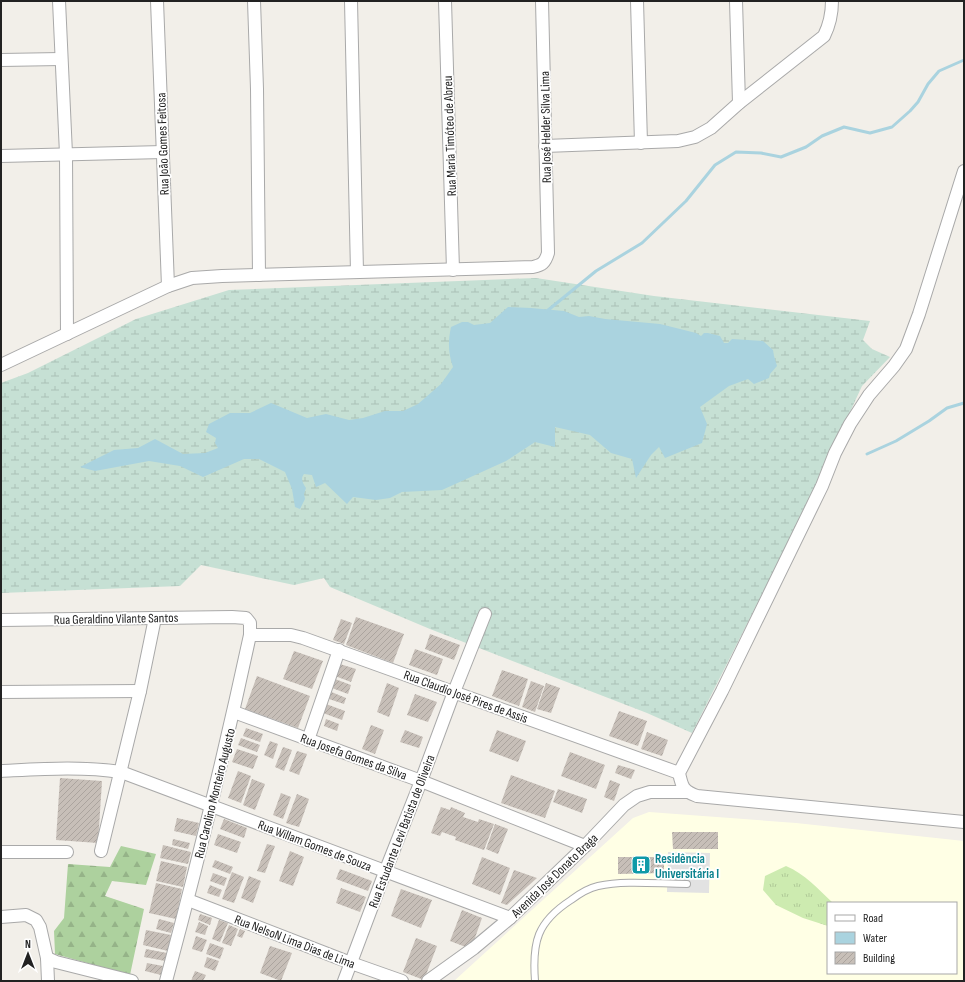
<svg xmlns="http://www.w3.org/2000/svg" width="965" height="982" viewBox="0 0 965 982" font-family="'Sofia Sans Condensed',sans-serif">
  <style>
    .education { fill: #ffffe5; fill-rule: evenodd }
    .grass { fill: url(#grass-tufts) }
    .forest { fill: url(#forest-firs) }
    .wetland { fill: url(#wetland-marsh) }
    .parking { fill: #e2e2e2 }
    .water { fill: #aad3df }
    .lines { fill: none; stroke-linecap: round; stroke-linejoin: round }
    .stream { stroke: #aad3df; stroke-width: 3 }
    .building { fill: url(#building-hatch) }
    .lane-casing { stroke: #a9a9a9; stroke-width: 8 }
    .street-casing { stroke: #a9a9a9; stroke-width: 14 }
    .lane { stroke: #fff; stroke-width: 6 }
    .street { stroke: #fff; stroke-width: 12 }
    .labels { text-anchor: middle; stroke-width: 3.5; stroke-linejoin: round; paint-order: stroke }
    .street-label { font-size: 13px; fill: #222; stroke: #fff }
    .culture-label { font-size: 13px; font-weight: bold; fill: #0d838f; stroke: #fff; text-anchor: start }
  </style>
  <defs>
    <pattern id="grass-tufts" width="24" height="20" patternUnits="userSpaceOnUse"><rect width="24" height="20" fill="#cdebb0"/><path d="M3 7l-1-3M5 7V3M7 7l1-3M15 17l-1-3M17 17v-4M19 17l1-3" fill="none" stroke="#b0c997"/></pattern>
    <pattern id="forest-firs" width="22" height="20" patternUnits="userSpaceOnUse"><rect width="22" height="20" fill="#add19e"/><path d="M5 1l3.5 6h-7zM16 11l3.5 6h-7z" fill="#95b388"/></pattern>
    <pattern id="wetland-marsh" width="20" height="14" patternUnits="userSpaceOnUse"><rect width="20" height="14" fill="#c6e0d4"/><path d="M1 5h8M5 5V1M11 12h8M15 12V8" fill="none" stroke="#aac0b6"/></pattern>
    <pattern id="building-hatch" width="6" height="6" patternUnits="userSpaceOnUse"><rect width="6" height="6" fill="#c7bfb8"/><path d="M-1 1l2-2M0 6l6-6M5 7l2-2" fill="none" stroke="#aba49e"/></pattern>
  </defs>
  <rect width="100%" height="100%" fill="#f2efe9"/>
  <path class="education" d="M649,812L796,823L964,841V981H454L633,818ZM828,903H956V973H828Z"/>
  <path class="grass" d="M786,866C805,874 818,889 833,903H828V926L803,918L776,905L763,890L765,876Z"/>
  <polygon class="forest" points="121,846 156,854 146,885 112,881 105,896 144,909 130,975 55,954 54,931 64,918 68,864 110,867"/>
  <polygon class="wetland" points="536,278 654,296 870,321 863,340 872,349 890,357 862,386 806,507 692,733 647,713 430,629 330,587 324,578 294,585 201,565 180,586 1,593 1,383 28,373 136,319 229,290"/>
  <polygon class="parking" points="668,852 710,853 709,893 667,892"/>
  <path class="water" d="M508,307L531,308L564,311L579,317L589,316L605,319L660,324L696,333L701,336L704,333H708L720,336L724,343H728L732,339L763,341L773,350L774,356L777,366L770,374L769,378L754,384L748,379L729,386L700,407L707,424L702,443L665,458L659,447L651,455L636,478L632,459L611,453L590,435L555,427V447L535,442L506,461L442,490L402,492L390,498L376,500L353,497L347,504L325,483L316,487L312,475L304,474C300,479 303,483 306,488L304,494L305,499L300,509L295,507L292,489L285,472L259,459H244L203,477L180,466L149,461L95,471L80,467L114,450L138,448L155,439L183,454L205,453L218,448L215,443L216,438L206,432L209,424L230,413H250L271,403L307,418L326,414L349,420L363,418L385,411H403L418,404L441,384L453,367C448,353 448,341 451,327L462,322H468L474,325L490,323Z"/>
  <g class="lines">
    <g class="stream">
      <polyline points="547,311 596,271 642,243 686,201 715,165 736,152 761,153 781,157 806,147 822,136 844,127 870,133 892,127 910,111 918,102 928,84 939,71 964,60"/>
      <polyline points="867,454 896,441 929,421 947,408 964,403"/>
    </g>
  </g>
  <g class="building">
    <polygon points="356,617 404,634 393,663 346,645"/>
    <polygon points="341,619 352,623 344,644 333,640"/>
    <polygon points="430,634 460,645 454,660 425,649"/>
    <polygon points="415,649 443,659 437,675 409,665"/>
    <polygon points="294,651 323,661 312,689 283,679"/>
    <polygon points="340,664 356,669 351,682 335,676"/>
    <polygon points="502,670 528,679 519,706 492,696"/>
    <polygon points="257,676 310,696 298,728 245,709"/>
    <polygon points="335,679 351,685 348,694 332,688"/>
    <polygon points="531,681 544,686 535,712 522,707"/>
    <polygon points="387,683 399,688 389,717 377,712"/>
    <polygon points="546,683 560,688 551,713 537,709"/>
    <polygon points="329,691 346,698 344,704 326,698"/>
    <polygon points="415,694 437,702 428,722 407,715"/>
    <polygon points="326,704 345,711 342,720 323,713"/>
    <polygon points="619,711 647,721 638,746 609,736"/>
    <polygon points="326,719 339,724 337,731 324,726"/>
    <polygon points="371,725 384,730 375,754 362,749"/>
    <polygon points="246,728 263,734 260,742 243,736"/>
    <polygon points="405,730 423,737 419,748 400,742"/>
    <polygon points="497,730 526,741 518,762 489,751"/>
    <polygon points="647,732 668,740 662,756 641,749"/>
    <polygon points="241,738 260,745 257,752 238,745"/>
    <polygon points="270,741 278,744 273,759 264,755"/>
    <polygon points="283,747 292,750 284,771 275,767"/>
    <polygon points="237,749 258,756 253,769 232,762"/>
    <polygon points="297,751 307,754 299,775 289,771"/>
    <polygon points="570,752 605,765 596,789 561,776"/>
    <polygon points="618,765 635,770 631,779 615,773"/>
    <polygon points="238,771 251,776 241,803 228,798"/>
    <polygon points="511,775 555,791 545,818 501,803"/>
    <polygon points="60,778 102,781 98,843 56,840"/>
    <polygon points="252,779 265,784 255,810 243,805"/>
    <polygon points="610,780 620,784 614,801 604,797"/>
    <polygon points="558,789 587,799 582,813 553,802"/>
    <polygon points="281,793 291,797 283,819 273,815"/>
    <polygon points="297,794 309,799 299,827 286,823"/>
    <polygon points="441,807 450,810 451,807 465,813 463,817 478,822 479,819 494,824 484,850 455,840 456,837 442,832 440,836 431,833"/>
    <polygon points="177,818 199,823 196,836 174,831"/>
    <polygon points="224,819 247,828 244,838 220,829"/>
    <polygon points="495,824 508,829 498,854 486,849"/>
    <polygon points="672,832 718,832 718,849 673,849"/>
    <polygon points="218,834 241,842 237,853 214,845"/>
    <polygon points="173,839 190,843 188,849 172,845"/>
    <polygon points="267,844 275,846 265,873 257,871"/>
    <polygon points="163,845 191,852 188,864 160,858"/>
    <polygon points="290,851 304,857 293,886 279,881"/>
    <polygon points="482,857 510,868 500,895 472,884"/>
    <polygon points="618,857 664,857 664,873 618,874"/>
    <polygon points="215,860 233,867 230,874 212,867"/>
    <polygon points="161,861 187,867 183,887 156,881"/>
    <polygon points="340,869 372,881 368,891 336,879"/>
    <polygon points="514,870 537,878 507,905 501,903"/>
    <polygon points="232,872 244,877 234,903 222,899"/>
    <polygon points="213,873 227,878 224,886 210,881"/>
    <polygon points="249,876 261,881 253,903 241,898"/>
    <polygon points="156,883 182,889 176,919 149,913"/>
    <polygon points="210,885 222,890 219,897 207,893"/>
    <polygon points="341,888 366,897 360,912 336,903"/>
    <polygon points="401,889 432,900 421,928 391,916"/>
    <polygon points="462,910 482,918 471,949 450,941"/>
    <polygon points="200,914 212,918 210,925 198,920"/>
    <polygon points="159,919 174,923 171,933 156,929"/>
    <polygon points="219,920 228,923 220,942 212,939"/>
    <polygon points="199,922 208,926 205,935 195,932"/>
    <polygon points="229,925 238,929 231,946 222,943"/>
    <polygon points="240,929 245,931 242,938 237,936"/>
    <polygon points="146,930 171,935 168,951 143,945"/>
    <polygon points="196,936 207,940 202,952 192,949"/>
    <polygon points="416,938 437,946 424,980 403,972"/>
    <polygon points="210,943 224,948 220,959 206,954"/>
    <polygon points="270,946 292,953 281,981 260,973"/>
    <polygon points="146,949 167,953 165,961 144,957"/>
    <polygon points="207,957 219,961 215,971 204,967"/>
    <polygon points="147,963 163,966 161,975 145,971"/>
    <polygon points="195,971 206,975 203,981 191,981"/>
  </g>
  <g class="lines">
    <defs>
      <path id="lane" d="M535,981C532,942 537,922 571,900C579,894 589,888 598,886C625,880 659,884 687,884"/>
      <g id="street">
        <polyline points="59,1 66,154 67,334"/>
        <polyline points="157,1 168,286"/>
        <polyline points="254,1 257,89 259,275"/>
        <polyline points="351,1 357,272"/>
        <polyline points="445,1 453,270"/>
        <polyline points="637,1 641,143"/>
        <polyline points="736,1 739,103"/>
        <polyline points="1,60 61,59"/>
        <path d="M545,146L678,141L695,137L711,128L739,103L824,36C830,24 832,14 832,1"/>
        <polyline points="1,156 163,152"/>
        <path d="M964,171L919,314L906,349L894,366L869,395L850,424L835,453L822,486L722,691L679,773C682,787 683,791 697,796L964,822"/>
        <path d="M1,365L168,286L192,278L222,276L533,267C542,265 545,263 548,253L542,1"/>
        <path d="M1,620L232,617L246,618L250,623V635C225,751 197,866 166,981"/>
        <polyline points="250,635 291,635 303,638 679,773"/>
        <polyline points="1,692 140,691"/>
        <polyline points="234,712 421,781 585,846"/>
        <polyline points="308,740 339,650"/>
        <path d="M1,771C41,769 81,766 121,772L510,918"/>
        <polyline points="101,851 140,691 155,618"/>
        <polyline points="1,852 67,852"/>
        <polyline points="188,900 351,963 402,981"/>
        <polyline points="1,917 26,915 36,920 40,927 47,958 48,981"/>
        <polyline points="47,958 56,962 132,981"/>
        <polyline points="344,981 385,872 421,781 454,692 485,614"/>
        <polyline points="428,981 474,948 510,918 585,846 624,805 637,796 650,792 687,792"/>
      </g>
    </defs>
    <use href="#lane" class="lane-casing"/>
    <use href="#street" class="street-casing"/>
    <use href="#lane" class="lane"/>
    <use href="#street" class="street"/>
  </g>
  <defs>
    <symbol id="building-square" viewBox="-11 -11 22 22"><rect x="-9" y="-9" width="18" height="18" rx="4" fill="#0f9aa8" stroke="#fff"/><path d="M-4-6H4V6H1V3H-1V6H-4ZM-2.5-4.3h1.7v1.8h-1.7ZM.8-4.3h1.7v1.8H.8ZM-2.5-1h1.7V.8h-1.7ZM.8-1h1.7V.8H.8Z" fill="#fff"/></symbol>
  </defs>
  <g fill-rule="evenodd">
    <use href="#building-square" x="630" y="854" width="22" height="22"/>
  </g>
  <g class="labels">
    <g class="street-label">
      <text transform="translate(545 127) rotate(-91)" y="5">Rua José Helder Silva Lima</text>
      <text transform="translate(449 136) rotate(-92)" y="5">Rua Maria Timóteo de Abreu</text>
      <text transform="translate(162 144) rotate(-92)" y="5">Rua João Gomes Feitosa</text>
      <text transform="translate(116 618) rotate(-1)" y="5">Rua Geraldino Vilante Santos</text>
      <text transform="translate(466 696) rotate(20)" y="5">Rua Claudio José Pires de Assis</text>
      <text transform="translate(354 756) rotate(20)" y="5">Rua Josefa Gomes da Silva</text>
      <text transform="translate(214 793) rotate(-76)" y="5">Rua Carolino Monteiro Augusto</text>
      <text transform="translate(401 831) rotate(-69)" y="5">Rua Estudante Levi Batista de Oliveira</text>
      <text transform="translate(315 845) rotate(21)" y="5">Rua Willam Gomes de Souza</text>
      <text transform="translate(554 875) rotate(-44)" y="5">Avenida José Donato Braga</text>
      <text transform="translate(295 941) rotate(21)" y="5">Rua NelsoN Lima Dias de Lima</text>
    </g>
    <g class="culture-label">
      <text x="655" y="863">Residência<tspan x="655" dy="15">Universitária I</tspan></text>
    </g>
  </g>
  <rect width="965" height="982" fill="none" stroke="#222222" stroke-width="4"/>
  <rect x="827" y="902" width="130" height="72" fill="#ffffff" stroke="#a7a7a7"/>
  <rect x="835" y="915" width="20" height="6" fill="#ffffff" stroke="#a7a7a7"/>
  <text x="863" y="922" font-size="12" fill="#222222">Road</text>
  <rect x="835" y="932" width="20" height="12" fill="#aad3df" stroke="#a7a7a7"/>
  <text x="863" y="942" font-size="12" fill="#222222">Water</text>
  <rect x="835" y="952" width="20" height="12" fill="url(#building-hatch)" stroke="#a7a7a7"/>
  <text x="863" y="962" font-size="12" fill="#222222">Building</text>
  <g transform="translate(28 954)" stroke="#ffffff" stroke-width="3" paint-order="stroke">
  <path d="M0-3L7 15L0 10L-7 15Z" fill="#222222"/>
  <text y="-6" font-size="11" font-weight="bold" text-anchor="middle" fill="#222222">N</text>
  </g>
</svg>
